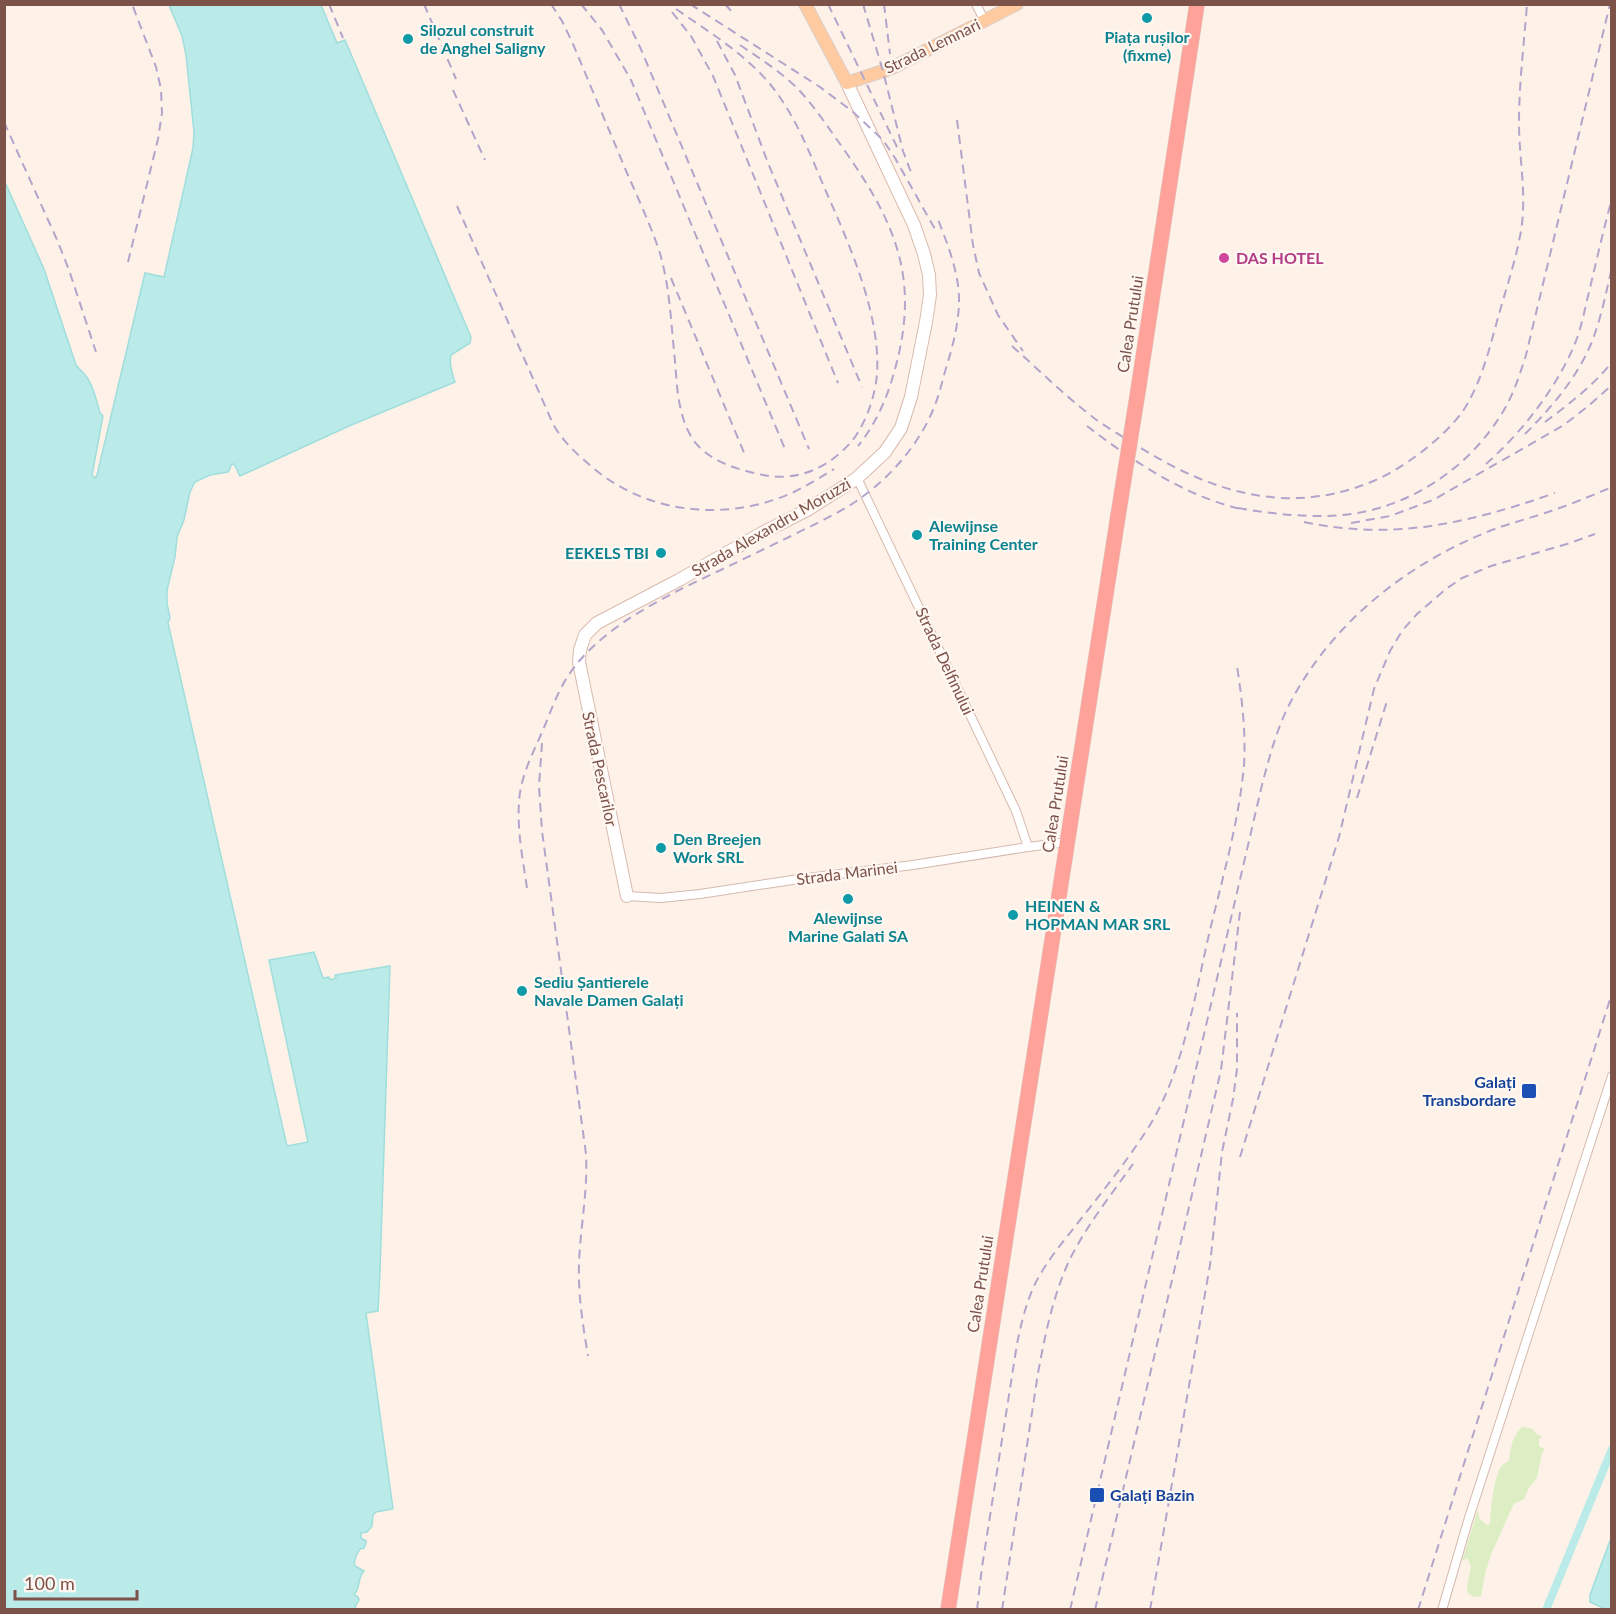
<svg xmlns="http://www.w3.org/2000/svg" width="1616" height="1614" viewBox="0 0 1616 1614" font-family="Lato,sans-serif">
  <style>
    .green { fill: #ddeec4 }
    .water { fill: #baebe9; stroke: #9fdedc; stroke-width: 1.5 }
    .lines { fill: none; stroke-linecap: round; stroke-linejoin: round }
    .canal { stroke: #baebe9; stroke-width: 8 }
    .street-casing { stroke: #d5b9af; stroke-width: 10 }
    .secondary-casing { stroke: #dabaae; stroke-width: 14 }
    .primary-casing { stroke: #dacfcc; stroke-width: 14 }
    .highway-casing { stroke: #dacfcc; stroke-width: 16 }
    .street { stroke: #fff; stroke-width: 8 }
    .secondary { stroke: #fff; stroke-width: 12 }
    .primary { stroke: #ffca9f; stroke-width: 12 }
    .highway { stroke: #fea29a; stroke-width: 15 }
    .rail { stroke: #b2a4cb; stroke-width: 2; stroke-dasharray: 9 6; stroke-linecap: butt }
    .highway-bridge-casing { stroke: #dacfcc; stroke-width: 16; stroke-linecap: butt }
    .highway-bridge { stroke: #fea29a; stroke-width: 15 }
    .culture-dot { fill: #0f9aa8; stroke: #fff7f1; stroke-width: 2 }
    .hotel-dot { fill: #d1479c; stroke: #fff7f1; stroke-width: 2 }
    .transit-dot { fill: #1a4fb4; stroke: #fff7f1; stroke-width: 2 }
    .labels { text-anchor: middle; stroke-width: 4.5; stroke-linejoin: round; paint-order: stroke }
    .culture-label { font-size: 16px; font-weight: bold; fill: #0d838f; stroke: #fff7f1; text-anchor: start }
    .street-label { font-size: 16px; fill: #7c5249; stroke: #fff7f1 }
    .hotel-label { font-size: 16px; font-weight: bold; fill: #b23c85; stroke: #fff7f1; text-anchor: start }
    .transit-label { font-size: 16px; font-weight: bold; fill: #164399; stroke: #fff7f1; text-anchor: end }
  </style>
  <rect width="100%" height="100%" fill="#fef2e8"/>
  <path class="green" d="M1522,1427L1533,1429L1536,1434L1542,1436L1539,1440V1446L1545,1449L1542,1453L1537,1478L1529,1488L1524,1499L1514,1504L1510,1512L1491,1555L1486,1570L1481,1596C1475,1598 1471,1596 1467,1592L1468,1581L1471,1566L1467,1558L1462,1561L1478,1509L1479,1518L1487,1525L1490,1524C1490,1511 1494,1476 1501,1467C1503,1464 1506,1462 1509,1461C1510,1450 1513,1434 1522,1427Z"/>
  <g class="water">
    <path d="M169,5H321L337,43L345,40L471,337L470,343L451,355C449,364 452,373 455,382L349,426L240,476L234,464L231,465L230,469L228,472L210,475L195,482L190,492L184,520L177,537L175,557L167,590V603L170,618L168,623L287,1146L308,1142L269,960L314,952L323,978L329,977L330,980L336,978L335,975L390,966L380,1271L378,1311L366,1313L393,1509L376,1512L373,1515L372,1526L367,1532L361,1533V1538L366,1541V1543L364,1548L360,1549C357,1553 353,1561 355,1566L364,1571C357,1578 361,1588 354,1594L358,1597L359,1600L355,1607L356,1609H5V182L44,269L76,365C79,369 83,372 86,376C94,386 96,400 100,413L103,416L92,475L95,478L97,475L145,273L164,277L193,148L194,132L186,55L182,36Z"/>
    <polygon points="1611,1538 1611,1609 1605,1609 1590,1602 1590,1595"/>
  </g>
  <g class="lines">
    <polyline class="canal" points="1546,1610 1612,1449"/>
    <defs>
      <g id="street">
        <polyline points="976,4 984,20"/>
        <polyline points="857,478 1016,811 1028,847"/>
        <polyline points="627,896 661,898 700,894 799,879 913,865 1028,847 1067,842"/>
        <polyline points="1442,1610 1468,1521 1612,1076"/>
      </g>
      <polyline id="secondary" points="627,896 579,662 580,650 585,635 597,623 679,580 762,533 807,510 845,486 857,478 885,452 901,428 911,397 926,322 930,295 929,275 924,254 914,225 847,83"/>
      <polyline id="primary" points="805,4 847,83 892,68 1017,4"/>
      <g id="highway">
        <polyline points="1138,391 1197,4"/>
        <polyline points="948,1610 1118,516"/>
      </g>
    </defs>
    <use href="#street" class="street-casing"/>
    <use href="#secondary" class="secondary-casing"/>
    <use href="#primary" class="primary-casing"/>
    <use href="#highway" class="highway-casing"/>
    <use href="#street" class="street"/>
    <use href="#secondary" class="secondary"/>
    <use href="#primary" class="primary"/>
    <use href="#highway" class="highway"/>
    <g class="rail">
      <polyline points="329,4 343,38"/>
      <polyline points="424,4 456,79"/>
      <path d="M551,4L562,21L573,44C591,87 609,130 627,173C638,198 650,224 659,250C670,286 671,324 675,361C677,387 678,418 694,441C710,462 739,470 763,475C797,482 829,468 852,441C866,423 875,397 877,374C881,314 848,241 824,187C809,151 795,115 770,84C742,51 704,29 669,4"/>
      <polyline points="581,4 602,30 631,80 785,449"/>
      <polyline points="619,4 640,47 809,449"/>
      <polyline points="690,4 820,87 852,111 883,140 895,158 936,231"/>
      <polyline points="725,4 732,12"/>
      <polyline points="828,4 897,147"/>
      <polyline points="863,4 883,71 903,151 912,175"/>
      <polyline points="884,4 890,54"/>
      <polyline points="672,12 691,36 713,76 838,383"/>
      <polyline points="717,41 735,75 768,163 862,387"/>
      <path d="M740,45C759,58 778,70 795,86C814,105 829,129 845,151C896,224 920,279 895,369C888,396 876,424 858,446"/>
      <polyline points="453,90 485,160"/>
      <polyline points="957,120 973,245 979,273 998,315 1023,351"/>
      <polyline points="4,122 58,242 69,270 96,352"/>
      <path d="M457,206L553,424C563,442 577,454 592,467C648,515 728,522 794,492C808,485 821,477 834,469"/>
      <polyline points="128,262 158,139 162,113 161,89 156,67 132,4"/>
      <polyline points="671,278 745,455"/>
      <path d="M1012,346C1039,370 1065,396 1094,418C1106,427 1120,435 1133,443C1206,490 1282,516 1366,484C1399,472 1442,440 1463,411C1482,382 1490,346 1499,314C1507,286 1516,259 1521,231C1527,194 1519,159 1519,123C1519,83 1524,44 1527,4"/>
      <path d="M1545,422C1569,404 1593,386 1612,362"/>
      <path d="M1087,426C1134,462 1186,497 1245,510"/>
      <path d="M1525,434C1551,408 1576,379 1591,344C1601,319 1606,293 1612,267"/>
      <path d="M1486,464C1522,432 1555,390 1574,346C1582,327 1585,307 1590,288C1597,258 1604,228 1612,198"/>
      <path d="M1238,508C1273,514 1308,518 1343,515C1406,509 1465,471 1499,418C1512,399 1519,377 1526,355L1610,4"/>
      <path d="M1304,522C1394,541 1469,523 1555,493"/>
      <polyline points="1351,523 1390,516 1433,500 1564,425 1587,407 1612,385"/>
      <path d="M542,743L539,786L542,831L586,1154C588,1192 580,1228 579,1265C578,1295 583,1326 588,1356"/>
      <polyline points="1357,798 1387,701"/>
      <path d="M527,888C523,860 517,831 519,803C520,777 533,753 543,730C551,711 558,690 570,673C597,634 644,608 685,587C721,570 756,553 791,536C813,525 835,515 855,502C888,480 918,446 933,410C938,398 941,387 944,375C951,352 958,329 959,304C960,275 948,245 937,217"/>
      <polyline points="1240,1157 1339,837 1374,689 1390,651 1402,631 1417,614 1446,589 1462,578 1491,566 1567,544 1595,534"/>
      <path d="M977,1610L982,1567L1017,1344C1021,1324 1026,1303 1035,1284C1046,1262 1062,1243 1077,1224C1102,1192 1128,1160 1150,1125C1184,1069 1195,994 1210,930C1223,876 1239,821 1244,765C1246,732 1242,699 1237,666"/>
      <path d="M1002,1610L1038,1373C1045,1335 1053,1296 1069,1261C1086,1226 1111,1195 1133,1164"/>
      <path d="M1070,1610L1262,785C1269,758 1276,732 1288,707C1329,626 1403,566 1487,532C1507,524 1527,519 1548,512C1569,505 1591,496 1612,487"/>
      <polyline points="1095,1610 1221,1070 1240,912"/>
      <polyline points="1150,1610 1210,1265 1222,1152 1233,1099 1237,1069 1237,1013"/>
      <polyline points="1418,1610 1612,993"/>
    </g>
    <defs>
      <polyline id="highway-bridge" points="1118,516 1138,391"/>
    </defs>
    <use href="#highway-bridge" class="highway-bridge-casing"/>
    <use href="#highway-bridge" class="highway-bridge"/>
  </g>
  <g class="culture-dot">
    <circle cx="1147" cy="18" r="6"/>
    <circle cx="408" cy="39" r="6"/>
    <circle cx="917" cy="535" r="6"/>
    <circle cx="661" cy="553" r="6"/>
    <circle cx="661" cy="848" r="6"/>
    <circle cx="848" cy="899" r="6"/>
    <circle cx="1013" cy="915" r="6"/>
    <circle cx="522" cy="991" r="6"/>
  </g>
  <circle class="hotel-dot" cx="1224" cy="258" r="6"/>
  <g class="transit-dot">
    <rect x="1521" y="1083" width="16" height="16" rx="3"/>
    <rect x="1089" y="1487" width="16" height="16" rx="3"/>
  </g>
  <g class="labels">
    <g class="culture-label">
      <text x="420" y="36">Silozul construit<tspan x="420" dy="18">de Anghel Saligny</tspan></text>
      <text x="1147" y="43" text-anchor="middle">Piața rușilor<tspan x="1147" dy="18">(fixme)</tspan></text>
      <text x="929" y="532">Alewijnse<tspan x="929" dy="18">Training Center</tspan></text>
      <text x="649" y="559" text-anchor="end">EEKELS TBI</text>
      <text x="673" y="845">Den Breejen<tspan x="673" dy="18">Work SRL</tspan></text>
      <text x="1025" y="912">HEINEN &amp;<tspan x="1025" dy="18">HOPMAN MAR SRL</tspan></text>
      <text x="848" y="924" text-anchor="middle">Alewijnse<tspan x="848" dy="18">Marine Galati SA</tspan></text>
      <text x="534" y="988">Sediu Șantierele<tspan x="534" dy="18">Navale Damen Galați</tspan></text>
    </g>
    <g class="street-label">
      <text transform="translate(932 46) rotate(-26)" y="6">Strada Lemnari</text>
      <text transform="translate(1130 324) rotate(-81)" y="6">Calea Prutului</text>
      <text transform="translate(771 527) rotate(-30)" y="6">Strada Alexandru Moruzzi</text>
      <text transform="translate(945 661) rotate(65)" y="6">Strada Delfinului</text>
      <text transform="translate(600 769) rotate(78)" y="6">Strada Pescarilor</text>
      <text transform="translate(1055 804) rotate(-81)" y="6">Calea Prutului</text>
      <text transform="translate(847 873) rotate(-7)" y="6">Strada Marinei</text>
      <text transform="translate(980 1284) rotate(-81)" y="6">Calea Prutului</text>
    </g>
    <g class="hotel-label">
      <text x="1236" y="264">DAS HOTEL</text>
    </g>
    <g class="transit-label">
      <text x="1516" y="1088">Galați<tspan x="1516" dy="18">Transbordare</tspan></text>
      <text x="1110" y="1501" text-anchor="start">Galați Bazin</text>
    </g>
  </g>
  <rect width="1616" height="1614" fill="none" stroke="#7c5249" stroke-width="12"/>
  <path d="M15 1590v9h122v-9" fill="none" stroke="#7c5249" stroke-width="3"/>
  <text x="24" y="1590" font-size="18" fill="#7c5249" stroke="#fff7f1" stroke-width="4.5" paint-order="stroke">100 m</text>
</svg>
